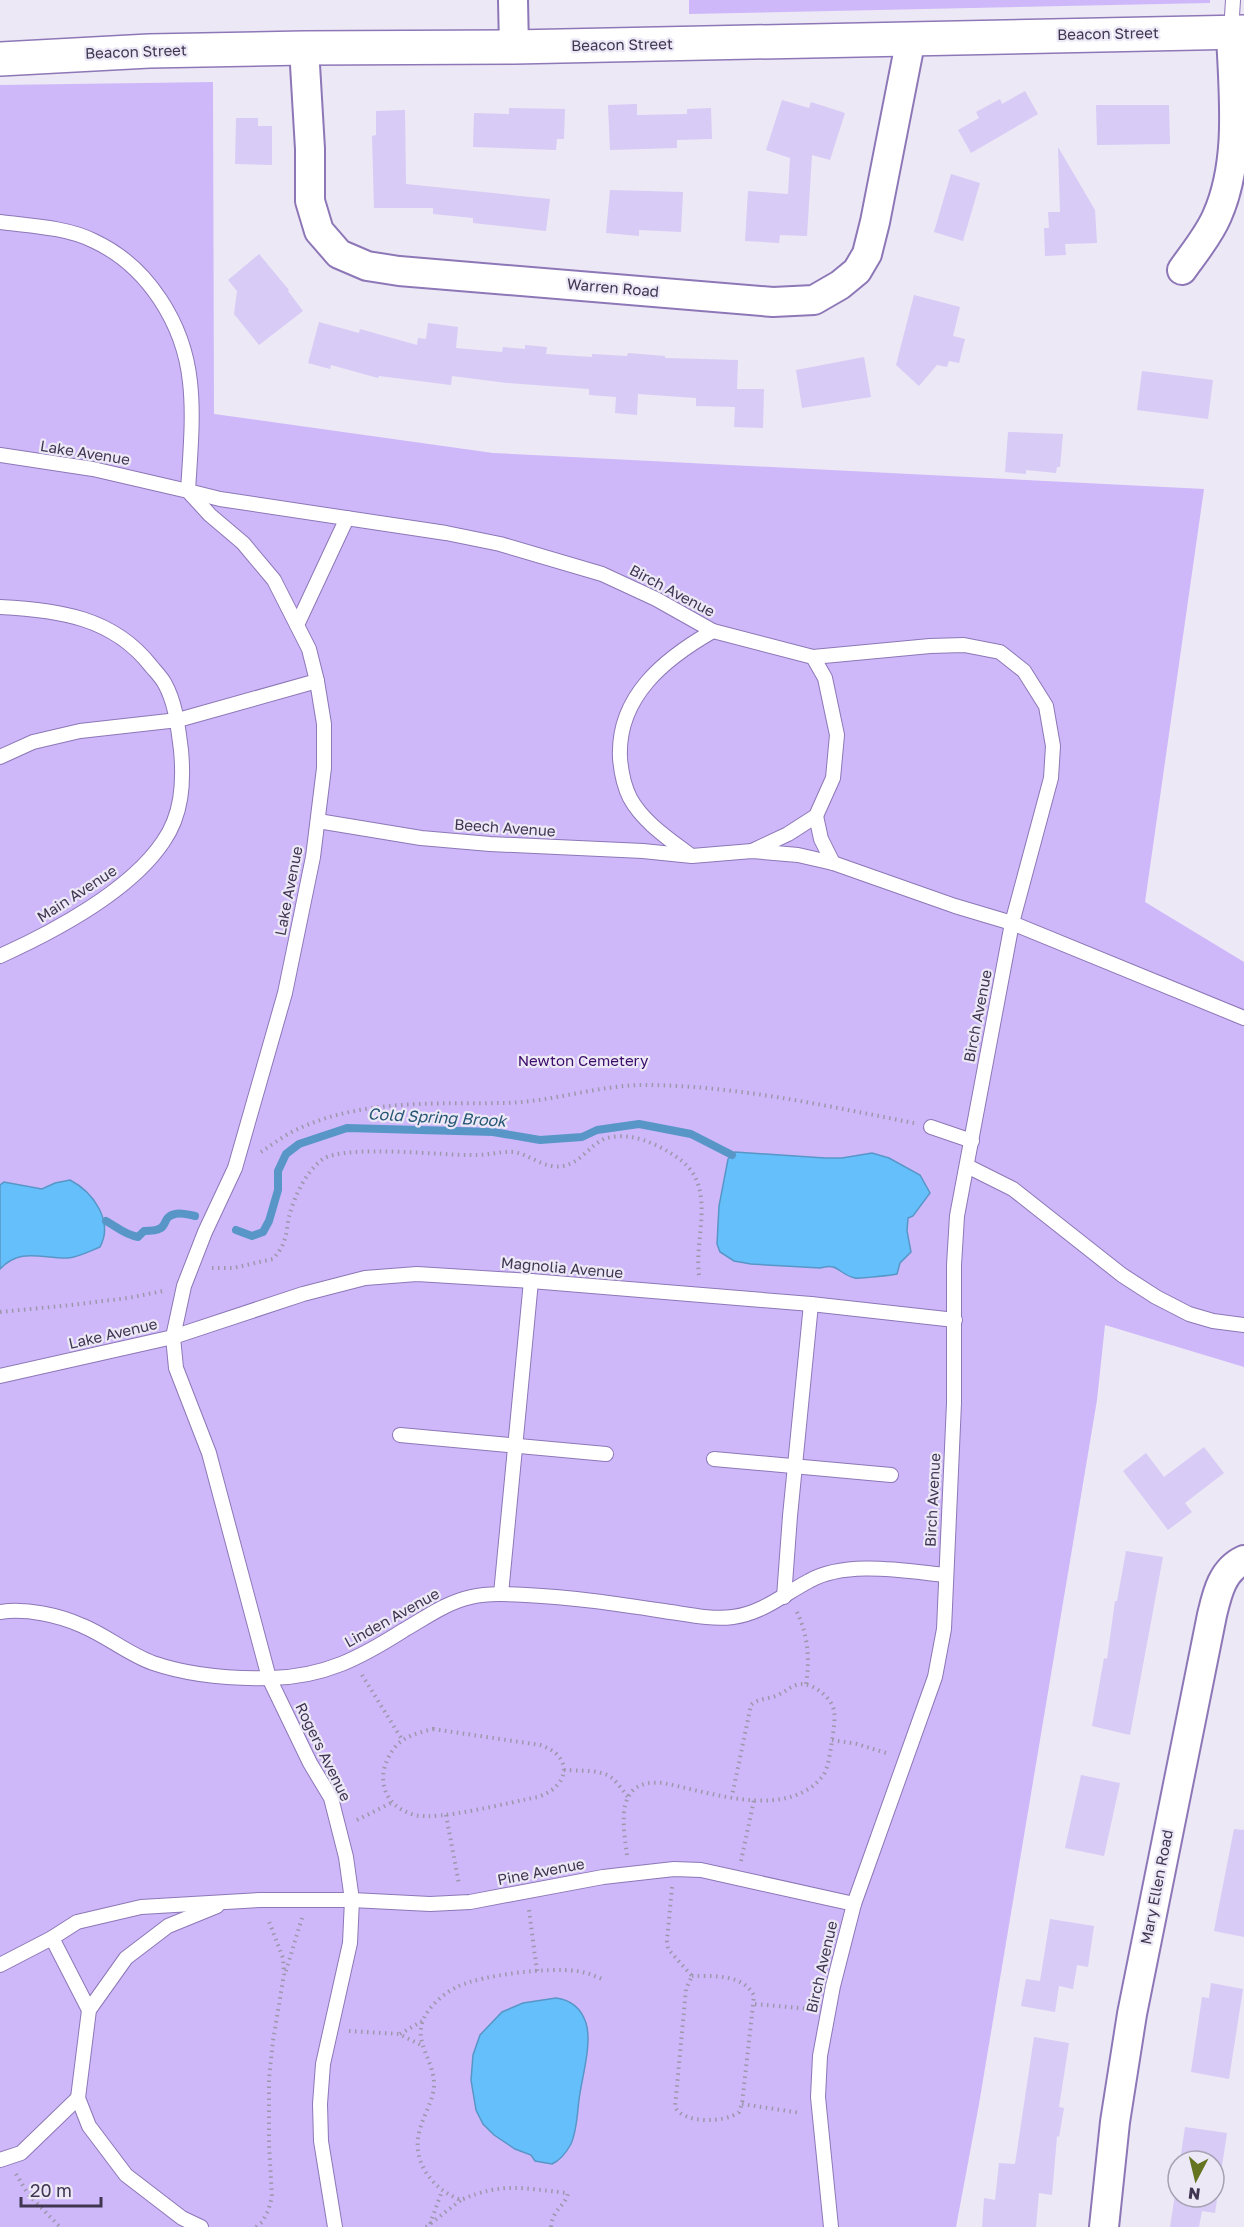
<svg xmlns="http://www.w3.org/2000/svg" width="1244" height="2227" viewBox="0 0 1244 2227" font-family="'Golos Text',sans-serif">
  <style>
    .green { fill: #ceb8f9 }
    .water { fill: #64bffa; stroke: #5996c8; stroke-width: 1.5 }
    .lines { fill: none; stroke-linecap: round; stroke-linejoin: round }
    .stream { stroke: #5996c8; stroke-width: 8 }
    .building { fill: #d8cbf5 }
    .service-casing { stroke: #8d77b7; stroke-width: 16 }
    .minor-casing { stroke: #8d77b7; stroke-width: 32 }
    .secondary-casing { stroke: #8d77b7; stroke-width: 36 }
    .path { stroke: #9d97ab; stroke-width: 4; stroke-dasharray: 1.5 4.5; stroke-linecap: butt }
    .service { stroke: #fff; stroke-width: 14 }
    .minor { stroke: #fff; stroke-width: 28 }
    .secondary { stroke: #fff; stroke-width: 33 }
    .labels { text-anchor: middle; stroke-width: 4.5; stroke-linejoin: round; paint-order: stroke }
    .street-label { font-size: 15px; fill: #403652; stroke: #ece8f6 }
    .park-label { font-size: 15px; fill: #3c0d6b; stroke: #ece8f6 }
    .water-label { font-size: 16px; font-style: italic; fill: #255674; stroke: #ece8f6 }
  </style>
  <rect width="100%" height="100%" fill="#ece8f6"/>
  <g class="green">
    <polygon points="689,0 1210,0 1210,3 689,14"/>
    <polygon points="213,82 214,414 493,453 1204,489 1145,902 1244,962 1244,1367 1105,1325 1097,1400 979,2104 956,2227 0,2227 0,85"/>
  </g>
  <g class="water">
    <path d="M735,1152L825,1158H842L872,1153L889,1158L920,1175L930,1193L913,1216L908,1218L907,1231L911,1252L900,1263L897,1274C893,1275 858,1279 855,1278C839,1275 839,1262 820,1268L751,1264L734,1261L720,1252L717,1244L719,1206L728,1159Z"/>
    <path d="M70,1180C93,1192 114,1221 100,1247C90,1251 79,1257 68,1258C42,1259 21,1247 0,1269V1185L4,1182L42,1189L55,1183Z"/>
    <path d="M556,1998C572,2000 581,2008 586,2023C592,2042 583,2074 580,2093C577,2110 578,2128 571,2144C566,2153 561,2160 552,2164L535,2161L531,2155L515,2149L494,2135L483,2124L476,2110L471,2080L473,2055L480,2035L502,2012L523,2003Z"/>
  </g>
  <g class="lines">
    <g class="stream">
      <path d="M106,1221C117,1227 125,1235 138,1237L144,1231C174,1231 158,1218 175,1214C181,1212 189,1215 195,1216"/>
      <polyline points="236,1230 252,1236 263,1232 269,1221 278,1190 278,1171 286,1154 299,1144 347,1128 493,1132 540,1140 582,1137 597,1130 639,1124 691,1134 732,1155"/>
    </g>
  </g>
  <g class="building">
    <polygon points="1025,91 1038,114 971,153 958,130 979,118 976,112 1000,99 1002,104"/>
    <polygon points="782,100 809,108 811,102 845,113 830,160 812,155 807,236 780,235 779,243 745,241 748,191 788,194 790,158 766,150"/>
    <polygon points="637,104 637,115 687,114 687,109 711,108 712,139 677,140 677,148 610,150 608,105"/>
    <polygon points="1096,105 1169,105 1170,144 1097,145"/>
    <polygon points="509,108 565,109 564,139 557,139 556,150 473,147 474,113 509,114"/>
    <polygon points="405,110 406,184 550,199 546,231 473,223 473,218 433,214 433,208 374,208 372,136 376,135 376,111"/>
    <polygon points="236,118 258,118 258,126 272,126 272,165 235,164"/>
    <polygon points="1058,147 1095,210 1097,243 1065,244 1066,255 1045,256 1044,228 1049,228 1048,212 1060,212"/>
    <polygon points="951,174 980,183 963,241 934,232"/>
    <polygon points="610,190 683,192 681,232 639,230 639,236 606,233"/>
    <polygon points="259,254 289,290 288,291 303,311 259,345 234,314 237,291 228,280"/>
    <polygon points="914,295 960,307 953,336 965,339 959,363 949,361 947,367 937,365 919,386 896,365"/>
    <polygon points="319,322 359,333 360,329 417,345 418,338 426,339 428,323 458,327 456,348 502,352 503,347 525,349 525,345 547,347 546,354 592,357 592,354 627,356 628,353 665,356 665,358 738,360 737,389 764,389 763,428 734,427 735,407 696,406 696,398 638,394 637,415 615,413 616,397 589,395 589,389 507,383 452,376 451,385 379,376 378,378 331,365 330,369 308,363"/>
    <polygon points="864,357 871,397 802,408 796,370"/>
    <polygon points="1142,371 1213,380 1208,419 1137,410"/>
    <polygon points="1008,432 1063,434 1060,467 1057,467 1056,473 1026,470 1026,474 1005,472"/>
    <polygon points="1204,1447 1224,1473 1185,1503 1192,1512 1168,1530 1123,1471 1146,1453 1164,1477"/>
    <polygon points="1126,1551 1163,1557 1130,1735 1092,1726 1104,1658 1107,1659 1115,1601 1117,1601"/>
    <polygon points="1081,1775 1120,1783 1104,1856 1065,1848"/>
    <polygon points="1234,1829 1244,1830 1244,1937 1214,1931"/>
    <polygon points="1050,1919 1094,1926 1088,1967 1077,1965 1073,1989 1059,1986 1055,2012 1021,2006 1026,1979 1040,1981"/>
    <polygon points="1211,1983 1243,1989 1229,2079 1191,2072 1202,1997 1209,1998"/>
    <polygon points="1034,2037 1069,2043 1059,2107 1064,2108 1059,2137 1057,2136 1052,2195 1039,2193 1036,2227 982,2227 984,2198 995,2200 999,2163 1015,2164"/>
    <polygon points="1185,2127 1227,2133 1215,2213 1202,2211 1199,2227 1170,2227 1178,2175 1178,2197 1214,2197 1214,2161 1180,2161"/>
  </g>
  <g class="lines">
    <defs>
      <g id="service">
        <polyline points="1231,32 1233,0"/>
        <path d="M0,222C30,226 66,227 94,241C148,266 184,324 190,382C194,417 190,456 188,491L220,499L446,533L500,544L602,574L656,599L713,631L813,657L930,646L964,645L1000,652L1024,671L1046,706L1053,746L1051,778L1012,923L957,1216L954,1265V1403L944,1629L935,1677L854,1904L833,1986L820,2056L818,2097L831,2227"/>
        <polyline points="0,455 93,469 188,491 210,515 243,543 274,580 309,649 317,681 324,724 324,768 313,857 285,993 235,1168 205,1232 184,1286 173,1337 0,1376"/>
        <path d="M0,607C58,610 113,617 151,666C156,672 162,678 165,684C176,704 178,728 181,750C184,783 182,815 163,842C130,891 53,932 0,956"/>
        <polyline points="297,625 347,518"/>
        <polyline points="0,757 33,742 80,731 178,720 317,681"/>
        <polyline points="816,816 821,839 833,863"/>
        <polyline points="318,821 421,838 490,844 643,851 692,856 752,851 798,855 833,863 955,906 1012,923 1244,1018"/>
        <polyline points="754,850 788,834 816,816 833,778 837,735 825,678 813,657"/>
        <path d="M690,855C669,839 643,822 630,798C624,786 621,771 620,758C617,697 664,659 713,631"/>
        <polyline points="931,1127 972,1141"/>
        <polyline points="967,1166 1013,1189 1122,1275 1156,1297 1189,1314 1213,1321 1244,1325"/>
        <polyline points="400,1435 606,1454"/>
        <polyline points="714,1459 891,1475"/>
        <polyline points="501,1594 531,1281"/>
        <polyline points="784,1597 790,1516 811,1304"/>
        <path d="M0,1612C26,1608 59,1615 83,1626C107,1636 128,1654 153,1663C191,1676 230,1679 271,1678C324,1677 360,1658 404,1630C425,1618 447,1602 471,1597C489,1593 508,1594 526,1595C572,1597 618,1604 664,1611C686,1614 711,1620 733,1617C763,1613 784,1594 809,1581C846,1560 905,1571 946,1575"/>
        <polyline points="0,1965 52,1938"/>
        <polyline points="89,2010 52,1938 77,1922 141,1907 260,1900 352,1900 430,1904 470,1902 603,1877 674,1869 701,1870 854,1904"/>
        <polyline points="0,2160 21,2153 78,2098"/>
        <polyline points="201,2227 182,2218 126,2175 89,2126 78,2098 89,2010 126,1958 168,1926 217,1906"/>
        <polyline points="335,2227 321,2141 320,2104 323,2064 350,1943 352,1900 346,1857 331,1798 310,1763 269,1678 209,1453 176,1368 173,1337 303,1294 365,1278 417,1274 531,1281 811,1304 955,1320"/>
      </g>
      <g id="minor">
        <polyline points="513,0 514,47"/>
        <polyline points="304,48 310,149 310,201 319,231 339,254 367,266 399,271 773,302 814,300 840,285 857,271 867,254 875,222 911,38"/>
        <path d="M1182,270C1194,253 1209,235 1217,216C1242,160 1233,91 1231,32"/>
        <path d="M1104,2227L1115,2122L1132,2014L1212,1615C1217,1594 1222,1570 1244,1560"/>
      </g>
      <polyline id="secondary" points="0,59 149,51 304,48 514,47 1244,32"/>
    </defs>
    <use href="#service" class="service-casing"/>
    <use href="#minor" class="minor-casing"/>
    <use href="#secondary" class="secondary-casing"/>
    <g class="path">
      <path d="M261,1152C273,1144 286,1134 300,1128C364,1099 437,1104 505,1103C553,1102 601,1084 649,1085C738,1086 827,1106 914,1123"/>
      <path d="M212,1268H233L273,1259C277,1254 281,1249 283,1244C287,1235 287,1226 289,1217C294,1197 306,1171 323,1159C347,1144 445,1156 477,1155C490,1155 501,1151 514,1152C527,1154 539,1164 552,1166C579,1170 589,1143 607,1138C614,1136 623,1136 630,1137C647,1139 670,1151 683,1162C716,1190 694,1238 699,1275"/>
      <polyline points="0,1312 71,1305 128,1298 163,1291"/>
      <path d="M797,1612C808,1636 810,1658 806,1684"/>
      <polyline points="362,1675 403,1741"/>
      <path d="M433,1729L540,1745C574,1756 570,1786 538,1797C510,1802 439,1821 415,1815C380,1806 374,1772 396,1746C405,1736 420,1732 433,1729Z"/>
      <polyline points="832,1740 857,1744 886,1753"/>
      <path d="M564,1770C579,1771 600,1769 612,1778C618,1783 623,1791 628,1797"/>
      <polyline points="446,1815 459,1884"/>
      <polyline points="357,1820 391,1803"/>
      <path d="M627,1855C623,1824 614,1778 663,1783C699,1790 749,1807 786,1798C799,1795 812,1789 821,1778C828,1771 829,1757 831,1748C832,1737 836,1722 834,1711C832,1697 810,1680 796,1685C790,1687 786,1691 780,1694C770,1700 759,1697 751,1705L732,1796"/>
      <polyline points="741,1861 754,1800"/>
      <polyline points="672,1887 667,1941 668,1949 692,1976"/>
      <polyline points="529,1910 537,1971"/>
      <polyline points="286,1971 302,1918"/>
      <path d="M692,1976C713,1976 744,1974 754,1996L742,2104L739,2112C725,2123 684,2124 675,2107L686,1989Z"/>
      <polyline points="755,2004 810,2009"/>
      <polyline points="349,2031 399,2034 421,2045"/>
      <polyline points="400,2034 424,2020"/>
      <polyline points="742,2104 801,2113"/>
      <polyline points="16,2174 28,2194 60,2227"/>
      <polyline points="430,2224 442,2191"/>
      <polyline points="256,2227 262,2222 268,2211 272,2197 269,2145 269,2078 273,2041 284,1974 283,1958 268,1919"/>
      <polyline points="426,2227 461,2200"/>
      <path d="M551,2227C553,2208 565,2207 568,2193C525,2189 504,2181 461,2200C433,2190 410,2161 420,2129C424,2114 433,2101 434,2086C435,2061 414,2045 423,2020C429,2006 445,1992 459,1986C482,1975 550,1967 576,1971C585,1972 593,1975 602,1979"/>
    </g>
    <use href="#service" class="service"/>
    <use href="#minor" class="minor"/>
    <use href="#secondary" class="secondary"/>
  </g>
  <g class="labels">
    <g class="street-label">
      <text transform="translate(1108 34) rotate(-1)" y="5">Beacon Street</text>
      <text transform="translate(622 45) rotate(-1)" y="5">Beacon Street</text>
      <text transform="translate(136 52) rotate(-2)" y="5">Beacon Street</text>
      <text transform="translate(613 288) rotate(5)" y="5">Warren Road</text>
      <text transform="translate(85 453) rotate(9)" y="5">Lake Avenue</text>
      <text transform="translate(672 591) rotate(28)" y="5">Birch Avenue</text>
      <text transform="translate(505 828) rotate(4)" y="5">Beech Avenue</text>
      <text transform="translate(289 891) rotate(-79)" y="5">Lake Avenue</text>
      <text transform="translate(77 894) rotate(-33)" y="5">Main Avenue</text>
      <text transform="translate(978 1016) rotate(-79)" y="5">Birch Avenue</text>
      <text transform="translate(562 1268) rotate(5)" y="5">Magnolia Avenue</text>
      <text transform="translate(113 1334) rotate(-13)" y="5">Lake Avenue</text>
      <text transform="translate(933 1500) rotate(-87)" y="5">Birch Avenue</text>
      <text transform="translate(392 1618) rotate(-29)" y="5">Linden Avenue</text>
      <text transform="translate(323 1752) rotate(64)" y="5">Rogers Avenue</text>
      <text transform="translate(541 1872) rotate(-11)" y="5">Pine Avenue</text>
      <text transform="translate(1157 1887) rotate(-79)" y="5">Mary Ellen Road</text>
      <text transform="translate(822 1967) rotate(-77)" y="5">Birch Avenue</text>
    </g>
    <g class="park-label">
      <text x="583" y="1066">Newton Cemetery</text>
    </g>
    <g class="water-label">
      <text transform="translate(437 1117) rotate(3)" y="6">Cold Spring Brook</text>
    </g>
  </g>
  <g transform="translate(1196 2179) rotate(187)"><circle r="28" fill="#ece8f6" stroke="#a7a1b4" stroke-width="1.5"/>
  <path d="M0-4.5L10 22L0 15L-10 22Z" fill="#647421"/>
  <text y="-9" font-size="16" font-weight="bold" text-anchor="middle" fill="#403652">N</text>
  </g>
  <path d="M21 2197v9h80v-9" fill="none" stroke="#403652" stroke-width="3"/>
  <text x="30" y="2197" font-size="18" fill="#403652" stroke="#ece8f6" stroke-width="4.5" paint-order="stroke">20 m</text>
</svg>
